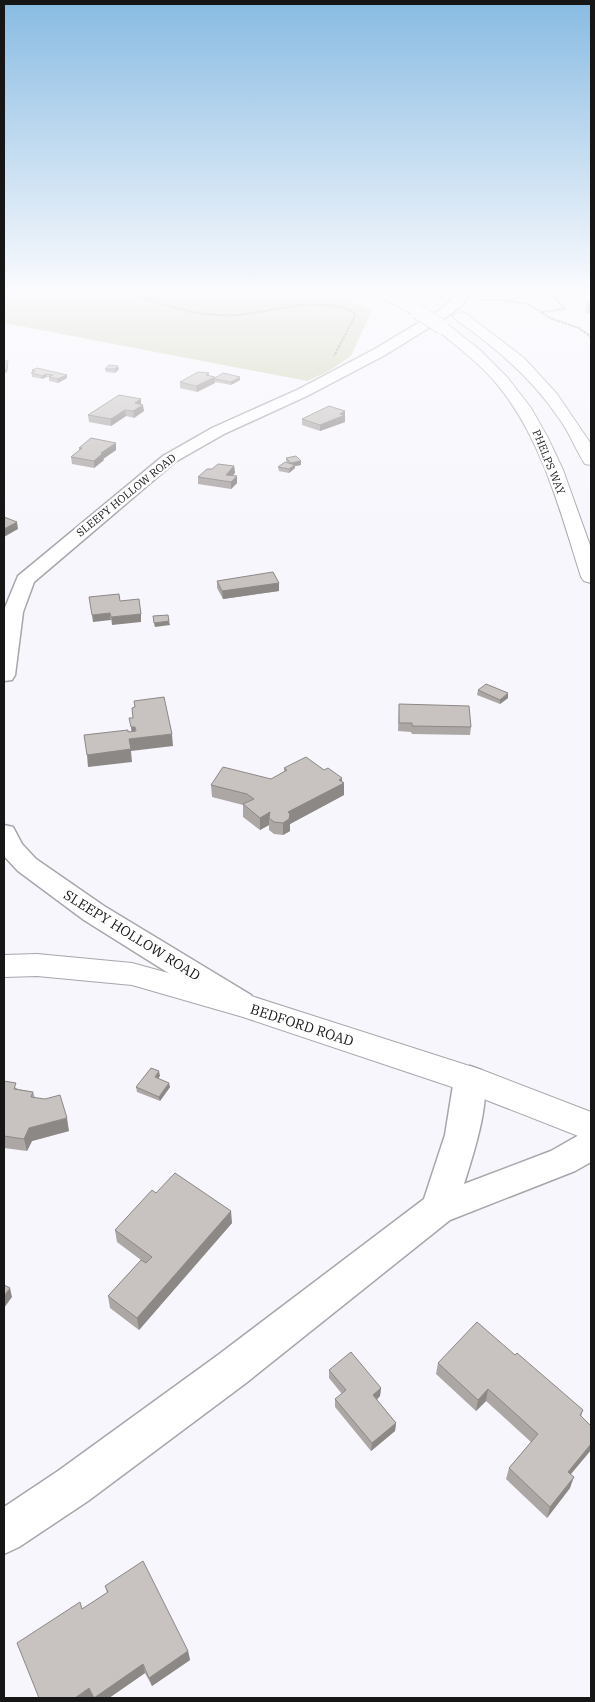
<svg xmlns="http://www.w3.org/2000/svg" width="595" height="1702" viewBox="0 0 595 1702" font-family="'IBM Plex Serif',serif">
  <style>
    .green { fill: #cad0ae }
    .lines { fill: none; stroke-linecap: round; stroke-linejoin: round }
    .minor-casing { stroke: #a7a6ab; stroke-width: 3 }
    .major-casing { stroke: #a7a6ab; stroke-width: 2 }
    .path { stroke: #848387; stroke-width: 2; stroke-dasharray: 2.5 1; stroke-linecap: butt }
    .minor { fill: #fff; fill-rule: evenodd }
    .major { fill: #fff; fill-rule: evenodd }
    .major-bridge-casing { stroke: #a7a6ab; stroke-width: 16; stroke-linecap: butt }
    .major-bridge { stroke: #fff; stroke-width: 14 }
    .wall { fill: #aca7a5 }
    .shaded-wall { fill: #8c8886 }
    .building { fill: #c8c2c0; stroke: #8c8886 }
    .labels { text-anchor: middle; stroke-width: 5; stroke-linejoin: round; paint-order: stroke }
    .far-street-label { font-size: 11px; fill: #161617; stroke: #fff }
    .street-label { font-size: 14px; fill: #161617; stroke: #fff }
  </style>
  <rect width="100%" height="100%" fill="#f7f6fc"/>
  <polygon class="green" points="5,293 331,293 372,310 351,356 327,372 307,381 4,323 4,294"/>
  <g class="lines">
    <defs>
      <g id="minor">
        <polygon points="458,293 470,293 463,304 451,314 385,355 307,396 224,434 175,462 34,582 23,612 15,675 12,680 4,681 4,610 18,576 163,456 212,428 297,390 375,349 443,308"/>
        <polygon points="4,825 13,827 22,844 36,859 104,906 251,995 255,1003 251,1011 240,1014 229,1011 84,920 18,871 4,856"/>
        <path d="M470,1066L481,1070C494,1094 472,1158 464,1184L551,1151L579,1135L591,1131V1162L575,1171L450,1220L246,1383L88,1501L19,1547L4,1554V1507L58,1471L218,1355L424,1199L445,1135L454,1079L459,1070Z"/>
      </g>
      <g id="major">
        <polygon points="378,293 393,293 424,311 417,315 412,314 379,296"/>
        <path d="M460,312L465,313L524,358L557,394L591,444V465L585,464C575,449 569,431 558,417C531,377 494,346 455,319L453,316Z"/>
        <path d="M442,323L447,324L480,350L507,377L531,408L548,438L563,470L591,548V583L584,581L581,577C560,511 542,438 496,383C479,363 458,347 437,330L435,327Z"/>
        <polygon points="37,954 132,963 248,995 482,1070 591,1112 591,1141 458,1089 243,1017 132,985 37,976 4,977 4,955"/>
      </g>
    </defs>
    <use href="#minor" class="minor-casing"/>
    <use href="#major" class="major-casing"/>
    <g class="path">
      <path d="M134,293C165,307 201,317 236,315C273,312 318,295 354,312L355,316L334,356"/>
      <polyline points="479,300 500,300 528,304 552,319 579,328 591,337"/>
      <polyline points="541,312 565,309 555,299 557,293"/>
    </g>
    <use href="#minor" class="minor"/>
    <use href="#major" class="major"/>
    <defs>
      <polyline id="major-bridge" points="417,311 442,327"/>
    </defs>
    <use href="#major-bridge" class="major-bridge-casing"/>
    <use href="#major-bridge" class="major-bridge"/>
  </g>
  <g class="wall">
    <polygon points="591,300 591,314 585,313 586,305"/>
    <polygon points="4,361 8,365 7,373 4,373"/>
    <polygon points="105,369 119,369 115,373 106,372"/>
    <polygon points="32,370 67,375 67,378 58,383 49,381 49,377 47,377 42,379 32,377"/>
    <polygon points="209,373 209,376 215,378 240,380 231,385 215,382 215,383 197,392 180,388 180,382"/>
    <polygon points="141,399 141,404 144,411 134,418 126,416 111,426 89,422 88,415"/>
    <polygon points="345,411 345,422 320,431 302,425 302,419"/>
    <polygon points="116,443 116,450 103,459 104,460 94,468 72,464 71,457 79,451 79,448"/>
    <polygon points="286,458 301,461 301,465 295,466 295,468 289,473 279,471 278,467 288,463 286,461"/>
    <polygon points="234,466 235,473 232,476 237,476 237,483 231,489 198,484 198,477 212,469"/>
    <polygon points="217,581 279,583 279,591 223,599 217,588"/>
    <polygon points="478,690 508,698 500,704 477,695"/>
    <polygon points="399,704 471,727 470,735 412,734 411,732 398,731"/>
    <polygon points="284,768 342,781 344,783 344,795 290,824 290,831 283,835 274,834 269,830 269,825 260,830 243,817 243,805 212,797 211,785 271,779 284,772"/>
    <polygon points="160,1076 158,1078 170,1087 160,1101 137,1092 136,1087"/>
    <polygon points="4,1081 18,1089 33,1092 35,1098 69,1131 32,1141 27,1151 4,1148"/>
    <polygon points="156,1193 232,1223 139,1330 110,1308 108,1296 141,1260 117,1242 115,1230"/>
    <polygon points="515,1355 583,1410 581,1417 591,1450 571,1474 570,1488 547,1518 506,1479 509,1468 531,1442 486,1401 476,1411 436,1374 438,1363"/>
    <polygon points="329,1370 381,1388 380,1396 377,1400 396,1423 395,1431 371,1451 335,1407 335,1399 342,1394 329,1378"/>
    <polygon points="105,1586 188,1651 190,1660 152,1686 145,1673 109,1698 93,1698 93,1697 91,1698 82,1609 107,1593"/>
  </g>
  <g class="shaded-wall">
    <polygon points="118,366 119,369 115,373 115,369"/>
    <polygon points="46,374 47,377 42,379 42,376"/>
    <polygon points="67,375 67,378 58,383 57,379"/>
    <polygon points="215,377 215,383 197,392 196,386"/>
    <polygon points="240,377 240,380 231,385 231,382"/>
    <polygon points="141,399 141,406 143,405 144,411 134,418 133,411 135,403"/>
    <polygon points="125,410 126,416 111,426 111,419"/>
    <polygon points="345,411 345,422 320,431 320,425"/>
    <polygon points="116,443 116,450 103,459 104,460 94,468 94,461 101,453"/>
    <polygon points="301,461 301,465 295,466 295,468 289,473 291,463"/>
    <polygon points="234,466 235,473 226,482 226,475"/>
    <polygon points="237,476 237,483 231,489 231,482"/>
    <polygon points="17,522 18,529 4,537 4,529"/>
    <polygon points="279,583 279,591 223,599 222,591"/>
    <polygon points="110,613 111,620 93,622 92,615"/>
    <polygon points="141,614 141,622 112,625 111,617"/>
    <polygon points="169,621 170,625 155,627 154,623"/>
    <polygon points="508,693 508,698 500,704 500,700"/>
    <polygon points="131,727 135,727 136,738 172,734 173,746 131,751 132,762 88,767 87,755 129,739 132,739"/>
    <polygon points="342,778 342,784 344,783 344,795 290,824 290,831 283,835 283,823 288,812"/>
    <polygon points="270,812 269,818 269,825 260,830 260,818"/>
    <polygon points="159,1071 160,1076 156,1081 155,1077"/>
    <polygon points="169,1083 170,1087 160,1101 159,1097"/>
    <polygon points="67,1118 69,1131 32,1141 27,1151 24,1139 29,1128"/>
    <polygon points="231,1211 232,1223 139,1330 137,1318"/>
    <polygon points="10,1288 12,1297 4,1308 4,1296"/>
    <polygon points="381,1388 380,1396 372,1403 373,1395"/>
    <polygon points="488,1389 486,1401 476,1411 478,1400"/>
    <polygon points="396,1423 395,1431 371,1451 372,1443"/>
    <polygon points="591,1444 591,1450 564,1482 568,1472"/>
    <polygon points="574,1477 570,1488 547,1518 550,1507"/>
    <polygon points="188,1651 190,1660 152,1686 149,1678"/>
    <polygon points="143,1664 145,1673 109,1698 94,1698"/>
    <polygon points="89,1688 93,1697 91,1698 75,1698"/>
  </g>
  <g class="building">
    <polygon points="591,300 591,305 586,305"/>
    <polygon points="4,361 8,361 7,370 4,370"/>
    <polygon points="109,365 118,366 115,369 105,369"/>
    <polygon points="37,368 67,375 57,379 49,377 53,375 46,374 42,376 31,373 35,371 32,370"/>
    <polygon points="198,372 209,373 206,375 215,377 196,386 180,382"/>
    <polygon points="223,373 240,377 231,382 215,379 215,378"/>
    <polygon points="119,395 141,399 135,403 143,405 133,411 125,410 111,419 88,415"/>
    <polygon points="329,406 345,411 340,414 345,415 320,425 302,419"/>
    <polygon points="91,438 116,443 101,453 103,453 94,461 71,457 82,448 79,448"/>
    <polygon points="296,456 301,461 291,463 286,458"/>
    <polygon points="285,462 295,465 289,469 278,467"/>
    <polygon points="218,464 234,466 226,475 237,476 231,482 198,477 207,469 212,469"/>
    <polygon points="4,517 17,522 4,529"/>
    <polygon points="273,572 279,583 222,591 217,581"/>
    <polygon points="119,594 120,601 139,599 141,614 111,617 110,613 92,615 89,597"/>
    <polygon points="168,615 169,621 154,623 153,616"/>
    <polygon points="486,684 508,693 500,700 478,690"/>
    <polygon points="164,697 172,734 129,739 131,749 87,755 84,735 128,730 128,732 136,731 135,727 131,727 129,718 133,718 132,708 135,707 134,701"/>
    <polygon points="399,704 469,706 471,727 412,726 412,723 399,723"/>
    <polygon points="306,757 324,770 328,768 342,778 339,780 344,783 288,812 290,814 289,819 283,823 274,822 269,818 270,812 260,818 243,804 254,799 247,794 211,785 223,767 271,779 287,770 284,768"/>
    <polygon points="151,1068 159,1071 155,1077 169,1083 159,1097 136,1087"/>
    <polygon points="4,1081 16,1083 14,1089 33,1092 31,1097 45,1099 60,1095 67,1118 29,1128 24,1139 4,1136"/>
    <polygon points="175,1173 231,1211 137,1318 108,1296 141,1260 146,1263 152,1257 115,1230 152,1190 156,1193"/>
    <polygon points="4,1285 10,1288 4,1296"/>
    <polygon points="477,1322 515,1355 517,1353 583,1410 580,1415 591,1426 591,1444 568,1472 574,1477 550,1507 509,1468 538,1434 488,1389 478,1400 438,1363"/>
    <polygon points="351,1352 381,1388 373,1395 396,1423 372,1443 335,1399 346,1390 329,1370"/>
    <polygon points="143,1561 188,1651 149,1678 143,1664 94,1698 89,1688 75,1698 39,1698 17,1643 80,1602 82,1609 108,1592 105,1586"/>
  </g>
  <linearGradient id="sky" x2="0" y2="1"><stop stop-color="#88bbe2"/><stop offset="0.55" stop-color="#fbfbfe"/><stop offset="1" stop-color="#fbfbfe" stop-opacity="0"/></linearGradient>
  <rect width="595" height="531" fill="url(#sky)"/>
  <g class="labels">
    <g class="far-street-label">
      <text transform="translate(549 462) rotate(68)" y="4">PHELPS WAY</text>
      <text transform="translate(126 495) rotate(-39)" y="4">SLEEPY HOLLOW ROAD</text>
    </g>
    <g class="street-label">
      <text transform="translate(132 935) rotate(32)" y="5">SLEEPY HOLLOW ROAD</text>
      <text transform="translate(302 1025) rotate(18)" y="5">BEDFORD ROAD</text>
    </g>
  </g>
  <rect width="595" height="1702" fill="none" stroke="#161617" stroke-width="10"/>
</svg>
